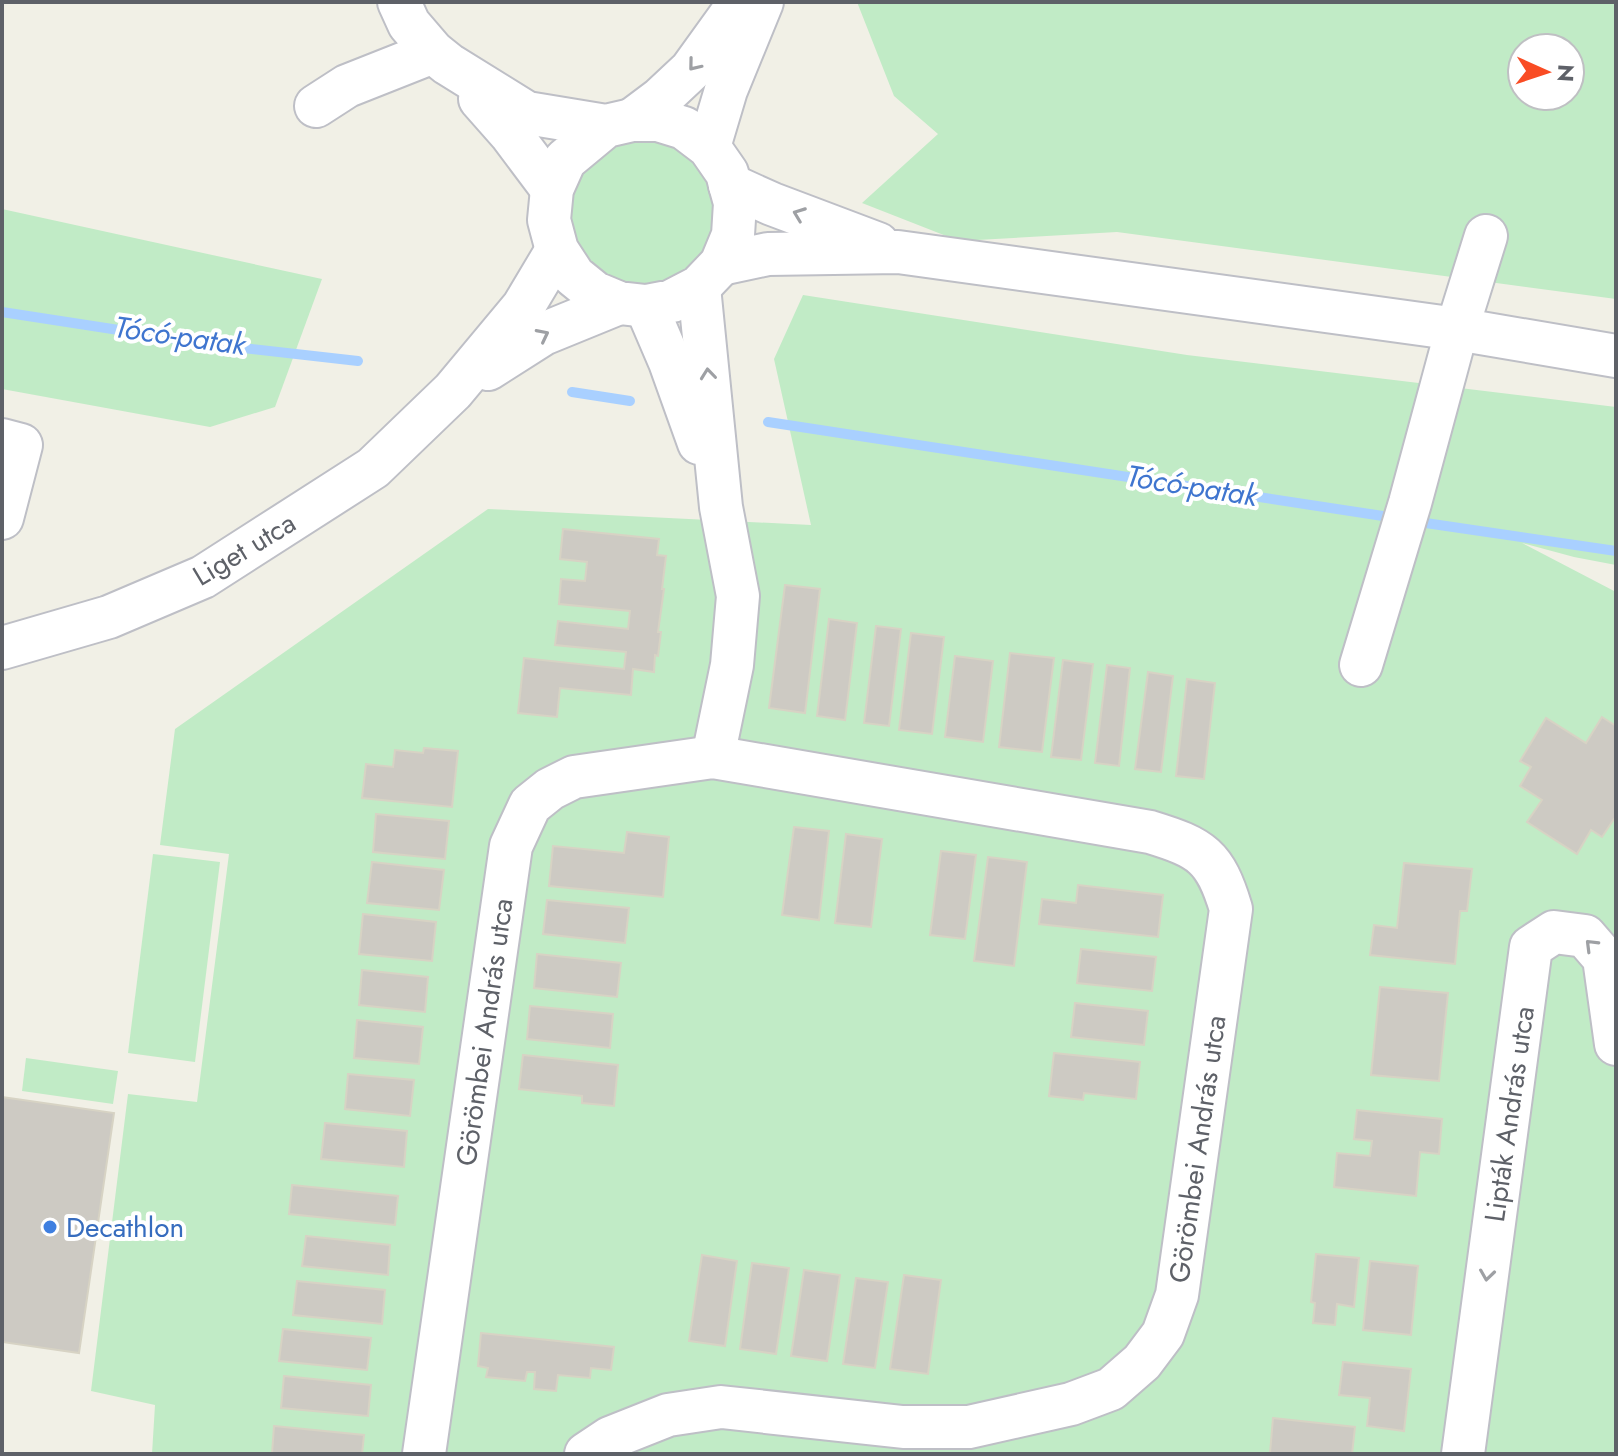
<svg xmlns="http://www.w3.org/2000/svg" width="1618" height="1456" viewBox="0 0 1618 1456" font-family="Jost,sans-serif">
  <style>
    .green { fill: #c1ebc6; fill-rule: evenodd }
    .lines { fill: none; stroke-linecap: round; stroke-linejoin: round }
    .stream { stroke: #a9d0ff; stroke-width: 10 }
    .building { fill: #cdcac3; stroke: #d7d3c4; stroke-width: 2 }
    .minor-casing { stroke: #bebfc6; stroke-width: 46 }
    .minor { stroke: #fff; stroke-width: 42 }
    .oneway { stroke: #9ea0a4 }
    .shop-dot { fill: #3f7fe0; stroke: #fff; stroke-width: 3 }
    .labels { text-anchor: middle; stroke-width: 8; stroke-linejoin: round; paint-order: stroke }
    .street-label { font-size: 28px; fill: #5e6168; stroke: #fff }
    .shop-label { font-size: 28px; fill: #366cbe; stroke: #fff; text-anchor: start }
    .water-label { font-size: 30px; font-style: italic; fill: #3f75cf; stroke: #fff }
  </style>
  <rect width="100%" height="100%" fill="#f1f0e6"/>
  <g class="green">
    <path d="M857,2H1616V299L1117,232L959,241L862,203L938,134L894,96ZM1522,48H1570V96H1522Z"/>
    <circle cx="642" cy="213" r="74"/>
    <polygon points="2,209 322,279 275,407 210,427 2,389"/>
    <polygon points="803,295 1187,355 1616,407 1616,565 1574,557 1522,543 1616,592 1616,1454 152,1454 155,1405 91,1391 128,1094 197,1102 229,854 160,845 175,729 488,509 811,525 774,359"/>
    <polygon points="153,854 220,862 195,1062 128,1053"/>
    <polygon points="26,1058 118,1071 113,1104 22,1091"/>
  </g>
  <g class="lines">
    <g class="stream">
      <polyline points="2,312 216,345 358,361"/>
      <polyline points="572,392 630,401"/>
      <polyline points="768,422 1396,518"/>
      <polyline points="1412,521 1616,551"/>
    </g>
  </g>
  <g class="building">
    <polygon points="563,529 659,539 657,555 666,556 662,589 664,589 658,632 661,632 658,656 655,655 654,672 633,669 631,695 560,688 557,717 518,713 524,658 624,669 626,652 555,645 558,621 628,629 630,611 559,604 561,579 585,581 587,562 560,559"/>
    <polygon points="785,585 820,589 805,713 769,708"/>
    <polygon points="829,619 857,623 845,720 817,716"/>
    <polygon points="876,626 901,629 889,726 864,723"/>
    <polygon points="911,633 944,637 932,734 899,730"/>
    <polygon points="1010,653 1054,658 1042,752 999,747"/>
    <polygon points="955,656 993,661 983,742 945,737"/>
    <polygon points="1063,660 1093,664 1081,760 1051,757"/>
    <polygon points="1107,665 1130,668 1119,766 1095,763"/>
    <polygon points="1148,672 1173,676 1161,772 1135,769"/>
    <polygon points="1187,679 1215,683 1204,779 1176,776"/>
    <polygon points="1602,717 1616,726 1616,820 1614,819 1602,837 1591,830 1577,854 1527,822 1542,800 1520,786 1531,767 1520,761 1546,718 1586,743"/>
    <polygon points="424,748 458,751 452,807 362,798 366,764 393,767 395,750 423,753"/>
    <polygon points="376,814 449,821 445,859 373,852"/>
    <polygon points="794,827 829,831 819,920 782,915"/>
    <polygon points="627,832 669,837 663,897 549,886 553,846 624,853"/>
    <polygon points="846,834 882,839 871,927 835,923"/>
    <polygon points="941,851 976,855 965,939 930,935"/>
    <polygon points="988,857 1027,862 1014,966 974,961"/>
    <polygon points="372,862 444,870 439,910 367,903"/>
    <polygon points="1404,863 1472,869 1467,911 1460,911 1455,964 1370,955 1374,925 1397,928"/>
    <polygon points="1078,885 1163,895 1158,937 1039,924 1042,899 1076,903"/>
    <polygon points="547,900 629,908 625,943 543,934"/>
    <polygon points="363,914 436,922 432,961 359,954"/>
    <polygon points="1081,949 1156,957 1152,991 1077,983"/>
    <polygon points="537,954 621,963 617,997 534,988"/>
    <polygon points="362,970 428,977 425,1012 359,1005"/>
    <polygon points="1380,987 1448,993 1439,1081 1371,1075"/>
    <polygon points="1075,1003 1148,1011 1144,1045 1071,1037"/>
    <polygon points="530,1006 613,1014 610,1048 527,1039"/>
    <polygon points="357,1020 423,1027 419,1064 354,1058"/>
    <polygon points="1054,1053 1140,1062 1136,1099 1084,1093 1083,1100 1049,1096"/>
    <polygon points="523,1055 618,1065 614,1106 582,1103 582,1096 519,1089"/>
    <polygon points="348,1074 414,1080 410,1116 345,1109"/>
    <polygon points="2,1097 114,1113 79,1353 2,1342"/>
    <polygon points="1357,1110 1442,1119 1439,1154 1420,1152 1416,1196 1334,1187 1337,1153 1370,1156 1372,1141 1354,1139"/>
    <polygon points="325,1123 407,1131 404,1167 321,1159"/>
    <polygon points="292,1185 398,1196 395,1225 289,1214"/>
    <polygon points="306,1236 390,1245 388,1275 302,1266"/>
    <polygon points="1316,1254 1359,1258 1354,1307 1337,1304 1335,1325 1313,1323 1315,1303 1311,1302"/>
    <polygon points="702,1255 737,1261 725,1346 689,1341"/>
    <polygon points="1370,1261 1418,1266 1411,1335 1363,1330"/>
    <polygon points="752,1263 789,1268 776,1354 740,1349"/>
    <polygon points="804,1270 840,1275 827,1361 791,1356"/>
    <polygon points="904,1275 941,1280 928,1374 890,1369"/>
    <polygon points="856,1278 888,1282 875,1368 843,1364"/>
    <polygon points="297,1281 385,1290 382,1324 293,1315"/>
    <polygon points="283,1329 371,1338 367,1370 279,1361"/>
    <polygon points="481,1333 614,1347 611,1370 591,1368 590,1378 558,1375 556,1391 534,1389 535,1372 527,1372 525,1381 486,1377 488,1368 478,1366"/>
    <polygon points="1343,1362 1411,1369 1404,1431 1367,1426 1370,1398 1339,1395"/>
    <polygon points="284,1376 371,1385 368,1416 281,1408"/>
    <polygon points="1273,1418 1355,1427 1352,1454 1270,1453"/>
    <polygon points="274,1426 364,1435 362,1454 272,1454"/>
  </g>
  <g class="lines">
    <defs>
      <g id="minor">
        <polyline points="399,2 409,24 433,52 448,64 527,113 606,126 632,120 658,120 684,128 709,147 727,173 730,185 735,203 733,235 721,264 699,287 672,301 646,306 619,303 595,293 574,276 557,250 549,220 552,189 565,160 606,126"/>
        <polyline points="480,99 510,133 552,189"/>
        <polyline points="316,106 347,86 433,52"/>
        <polyline points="632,120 660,99 691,70 740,2"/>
        <polyline points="709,147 726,90 762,2"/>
        <polyline points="730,185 772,204 878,244"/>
        <polyline points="721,264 768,254 898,252 1457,329 1616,356"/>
        <polyline points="699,287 721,507 738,596 732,665 713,757"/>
        <polyline points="646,306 670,362 699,443"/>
        <polyline points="488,369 543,334 619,303"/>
        <polyline points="2,440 21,445 2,518"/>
        <polyline points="2,648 109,617 203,577 373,468 453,391 523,307 557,250"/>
        <polyline points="1361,665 1410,503 1457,329 1486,236"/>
        <path d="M424,1454L511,846L530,805L550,789L574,777L713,757L1150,832C1202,848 1215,856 1231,909L1177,1295L1163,1334L1142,1362L1111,1389L1071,1404L969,1427H903L721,1407L668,1415L610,1438L586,1454"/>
        <polyline points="1463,1454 1531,947 1554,932 1585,936 1604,958 1616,1044"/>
      </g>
    </defs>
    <use href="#minor" class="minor-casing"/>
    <use href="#minor" class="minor"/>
  </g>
  <defs><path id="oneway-chevron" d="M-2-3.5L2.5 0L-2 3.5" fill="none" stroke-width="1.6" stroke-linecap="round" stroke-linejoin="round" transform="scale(2)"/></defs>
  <g class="oneway">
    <use href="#oneway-chevron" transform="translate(694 65) rotate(129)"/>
    <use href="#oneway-chevron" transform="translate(799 214) rotate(-159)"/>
    <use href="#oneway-chevron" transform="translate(543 335) rotate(-27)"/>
    <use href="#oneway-chevron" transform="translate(708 374) rotate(-96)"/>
    <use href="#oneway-chevron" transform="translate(1591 945) rotate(-135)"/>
    <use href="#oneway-chevron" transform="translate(1487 1275) rotate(98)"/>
  </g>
  <circle class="shop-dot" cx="50" cy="1227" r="8"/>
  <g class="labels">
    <g class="street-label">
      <text transform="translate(244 549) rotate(-31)" y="10">Liget utca</text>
      <text transform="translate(484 1032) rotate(-82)" y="10">Görömbei András utca</text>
      <text transform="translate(1509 1114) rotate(-82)" y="10">Lipták András utca</text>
      <text transform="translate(1197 1149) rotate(-82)" y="10">Görömbei András utca</text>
    </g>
    <g class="shop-label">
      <text x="66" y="1237">Decathlon</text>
    </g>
    <g class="water-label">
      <text transform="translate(180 336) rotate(8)" y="10">Tócó-patak</text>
      <text transform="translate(1192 486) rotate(9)" y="10">Tócó-patak</text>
    </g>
  </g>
  <rect width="1618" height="1456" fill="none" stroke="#5e6168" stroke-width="8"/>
  <g transform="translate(1546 72) rotate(93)"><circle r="38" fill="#ffffff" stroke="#bfc0c3" stroke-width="2"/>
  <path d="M0-6L14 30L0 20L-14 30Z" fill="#f94c24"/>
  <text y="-12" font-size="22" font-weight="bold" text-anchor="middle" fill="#5e6168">N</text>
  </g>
</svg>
